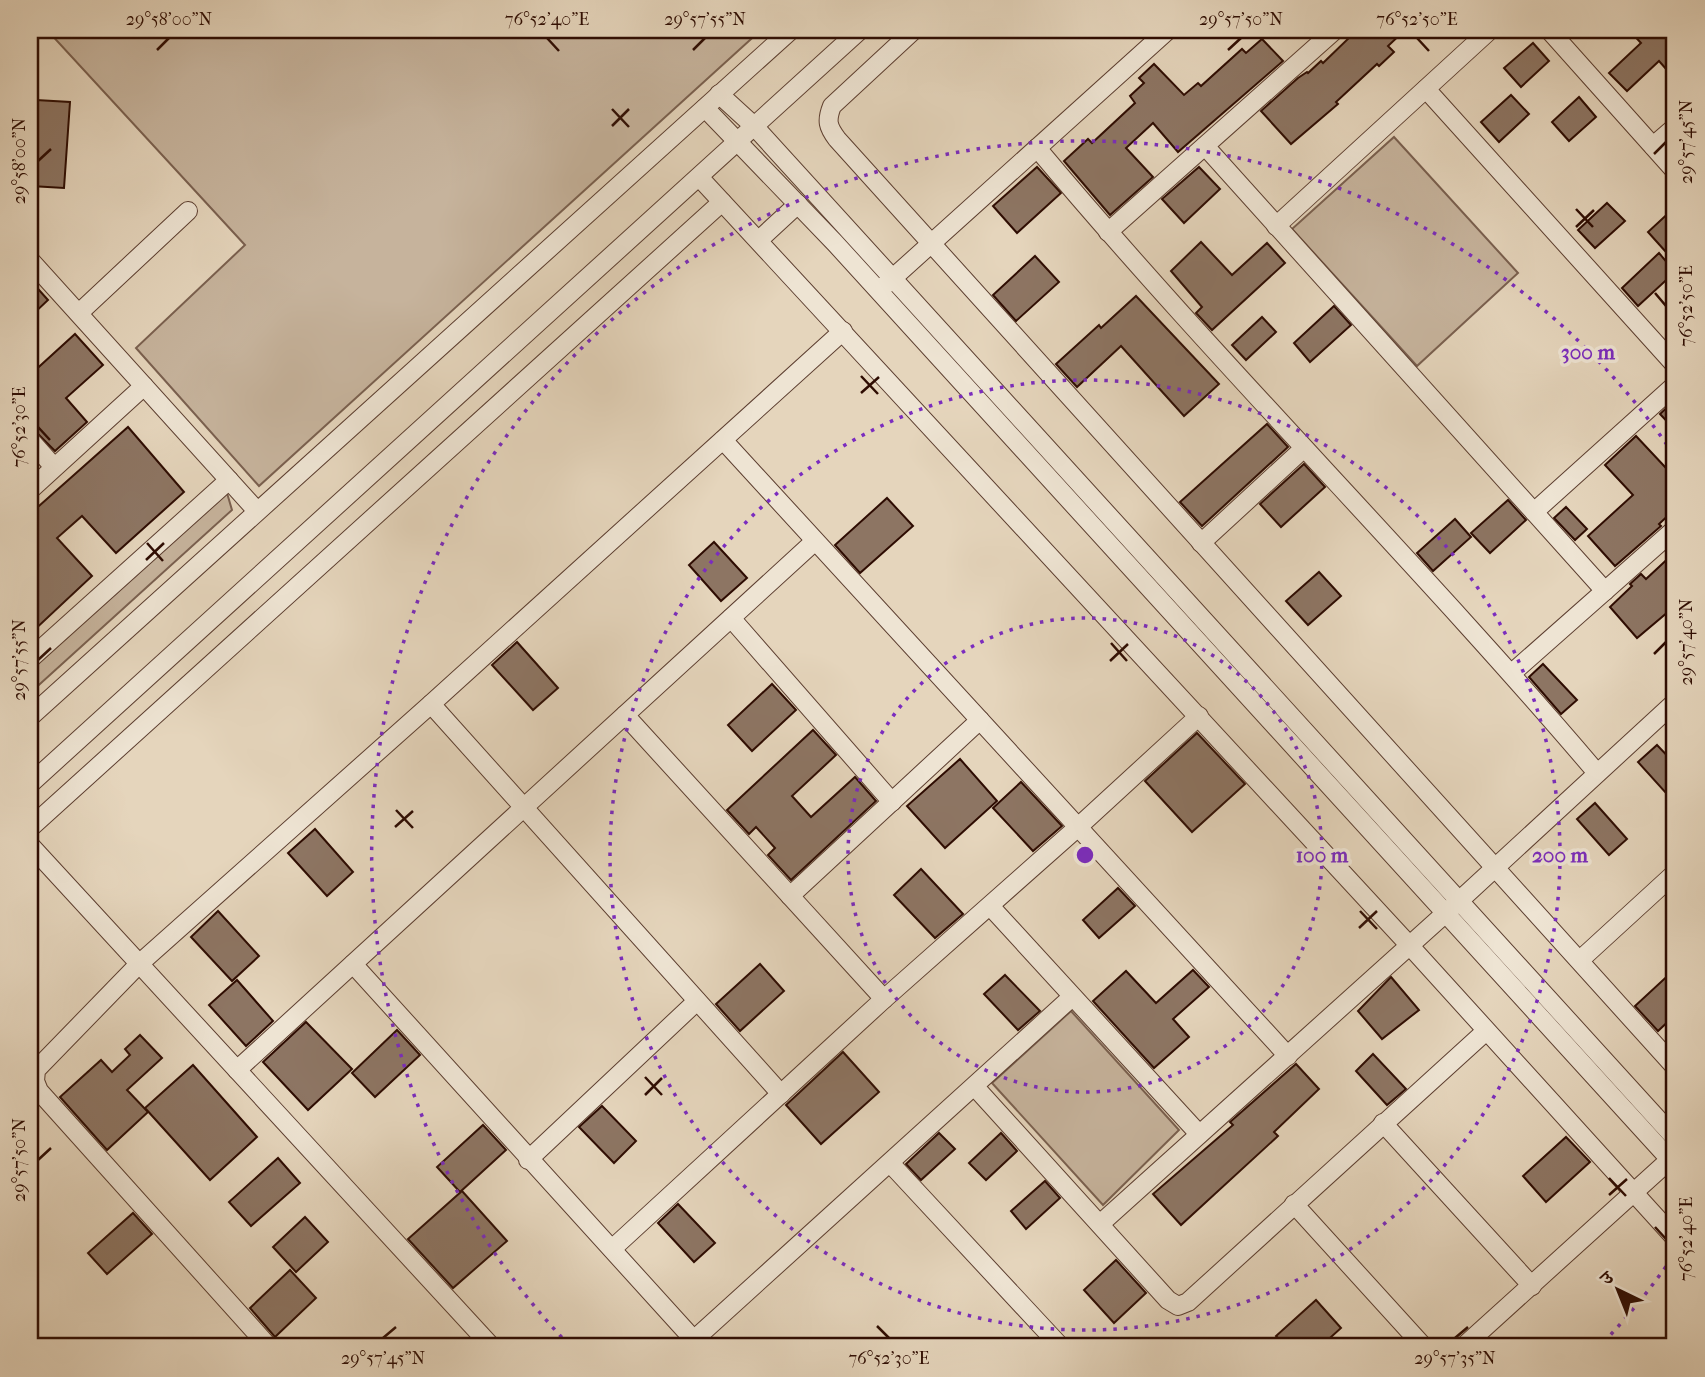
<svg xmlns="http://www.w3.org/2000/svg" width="1705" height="1377" viewBox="0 0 1705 1377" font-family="'IM FELL French Canon','Noto Serif Devanagari',serif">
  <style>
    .green { fill: #c6b39c; stroke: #7a604f; stroke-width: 2 }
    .building { fill: #8d7563; stroke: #2e0c02; stroke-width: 2 }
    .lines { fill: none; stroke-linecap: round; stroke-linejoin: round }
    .minor-casing { stroke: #5c3e30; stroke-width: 20 }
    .minor { stroke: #eee4d3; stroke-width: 18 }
    .ticks { fill: none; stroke: #2e0c02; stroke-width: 2.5 }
    .ring { fill: none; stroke: #7b2cbf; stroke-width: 3.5; stroke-dasharray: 3.5 7 }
    .centre { fill: #7b2cbf; stroke: #eee4d3; stroke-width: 3.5 }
    .ring-label { font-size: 21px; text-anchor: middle; font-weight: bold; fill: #7b2cbf; stroke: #eee4d3; stroke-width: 7; stroke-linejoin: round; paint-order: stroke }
    .neatline { fill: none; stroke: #2e0c02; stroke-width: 2.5 }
    .ticks-label { font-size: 18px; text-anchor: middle; fill: #2e0c02 }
  </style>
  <rect width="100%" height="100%" fill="#e5d5bc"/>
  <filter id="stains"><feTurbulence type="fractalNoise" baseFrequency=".00286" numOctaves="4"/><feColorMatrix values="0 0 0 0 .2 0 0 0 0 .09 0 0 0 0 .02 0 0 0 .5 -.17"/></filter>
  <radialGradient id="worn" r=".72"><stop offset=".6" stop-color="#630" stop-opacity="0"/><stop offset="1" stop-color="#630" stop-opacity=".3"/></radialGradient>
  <g class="green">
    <polygon points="47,30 761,30 259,486 136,348 245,245"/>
    <polygon points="1394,137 1518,273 1417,366 1292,229"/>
    <polygon points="227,493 232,510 30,693 30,671"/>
    <polygon points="1071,1011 1179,1130 1103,1205 992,1083"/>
  </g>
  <g class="building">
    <polygon points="1346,30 1405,30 1388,46 1394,52 1379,66 1377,64 1336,102 1338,104 1291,144 1261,111 1298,78 1307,72 1308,73 1321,61 1323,63 1351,36"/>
    <polygon points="1629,30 1675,30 1675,79 1659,61 1627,91 1609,73 1641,43"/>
    <polygon points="1262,39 1283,61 1178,152 1153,123 1126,148 1153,177 1110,215 1064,161 1088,139 1092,143 1135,103 1130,96 1144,83 1139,78 1154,64 1184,95 1198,83 1201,86 1242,49 1246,53"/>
    <polygon points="1533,43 1549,61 1521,87 1504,68"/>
    <polygon points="1511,95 1529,114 1499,142 1481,122"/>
    <polygon points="1579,97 1596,117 1569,141 1552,122"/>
    <polygon points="36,100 70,102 64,188 31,186"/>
    <polygon points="1037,167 1061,193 1017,233 993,206"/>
    <polygon points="1199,167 1220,189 1184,223 1162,199"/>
    <polygon points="1607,203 1625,221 1595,248 1578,230"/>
    <polygon points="1675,207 1675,244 1666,252 1648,232"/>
    <polygon points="1201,242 1232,275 1267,243 1285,263 1212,330 1196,313 1202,307 1171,271"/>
    <polygon points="1659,253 1675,272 1638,306 1622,288"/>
    <polygon points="1035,256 1059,282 1016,321 993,295"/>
    <polygon points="30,280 48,300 30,317"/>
    <polygon points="1136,296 1219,384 1184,416 1121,346 1077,387 1056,364 1099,325 1101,328"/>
    <polygon points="1334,306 1351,325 1310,362 1294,343"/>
    <polygon points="1262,317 1276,332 1246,360 1232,345"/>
    <polygon points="75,334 103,365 66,398 87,422 55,451 30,426 30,375"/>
    <polygon points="1675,400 1675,430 1660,414"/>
    <polygon points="1267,424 1288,447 1202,526 1180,502"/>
    <polygon points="128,427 184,492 116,553 82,516 57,538 92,576 30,634 30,514"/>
    <polygon points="1636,436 1666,468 1675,460 1675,509 1659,524 1661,526 1615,566 1588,536 1633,495 1605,465"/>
    <polygon points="1304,464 1325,487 1281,527 1260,504"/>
    <polygon points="887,498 913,526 860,573 835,545"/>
    <polygon points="1508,500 1526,520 1490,553 1471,533"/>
    <polygon points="1566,507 1587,529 1575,540 1554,518"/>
    <polygon points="1455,519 1471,537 1433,571 1417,553"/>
    <polygon points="714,542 747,578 721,601 689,565"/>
    <polygon points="1675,552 1675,606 1637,638 1610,607 1632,586 1630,584 1641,574 1646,579"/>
    <polygon points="1319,572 1341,596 1308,625 1286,601"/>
    <polygon points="517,642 558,688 533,710 492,665"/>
    <polygon points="1543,664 1577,700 1561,714 1529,677"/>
    <polygon points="772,684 796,710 752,751 728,725"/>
    <polygon points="813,730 836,755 792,796 811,817 855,777 876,801 791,880 768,855 775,848 756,827 749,834 727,810"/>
    <polygon points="1197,733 1245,784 1192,832 1145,781"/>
    <polygon points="1657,745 1675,764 1675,803 1638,762"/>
    <polygon points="960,759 997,801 945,848 907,806"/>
    <polygon points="1021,782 1062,826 1033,851 993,808"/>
    <polygon points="1595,803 1627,839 1609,855 1577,819"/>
    <polygon points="315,829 353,872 327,896 288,853"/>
    <polygon points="921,869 963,914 935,938 894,895"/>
    <polygon points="1118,888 1135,906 1099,938 1083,920"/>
    <polygon points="218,911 259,956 232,981 191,937"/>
    <polygon points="760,964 784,991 740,1031 716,1004"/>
    <polygon points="1675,969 1675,1015 1658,1031 1635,1006"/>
    <polygon points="1193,970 1209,987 1173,1019 1189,1037 1154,1068 1093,1001 1126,971 1156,1003"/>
    <polygon points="1005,975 1040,1011 1018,1030 984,994"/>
    <polygon points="1391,977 1419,1010 1382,1039 1358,1011"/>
    <polygon points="237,980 273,1021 246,1046 209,1005"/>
    <polygon points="306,1022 352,1069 308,1110 263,1062"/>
    <polygon points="397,1030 420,1055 375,1097 352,1073"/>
    <polygon points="140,1035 162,1058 127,1090 148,1112 107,1150 60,1097 101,1060 112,1072 130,1055 125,1049"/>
    <polygon points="843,1052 879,1092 821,1144 786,1105"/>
    <polygon points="1373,1054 1406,1089 1387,1105 1356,1071"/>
    <polygon points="1296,1064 1319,1089 1274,1132 1278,1136 1181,1225 1153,1194 1233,1125 1230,1122"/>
    <polygon points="193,1065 257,1137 210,1180 145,1108"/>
    <polygon points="602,1106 636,1141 614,1163 579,1127"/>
    <polygon points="483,1125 506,1150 460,1192 437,1167"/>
    <polygon points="939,1133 955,1149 921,1180 906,1164"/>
    <polygon points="1001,1133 1017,1151 986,1180 969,1163"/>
    <polygon points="1566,1137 1590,1162 1546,1202 1523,1176"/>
    <polygon points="278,1158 300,1183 251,1226 229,1202"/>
    <polygon points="1045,1181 1060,1198 1026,1229 1011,1211"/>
    <polygon points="462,1191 507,1241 453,1288 408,1239"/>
    <polygon points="678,1204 715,1243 694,1262 658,1223"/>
    <polygon points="133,1213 152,1234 107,1274 88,1253"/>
    <polygon points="305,1217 328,1242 296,1272 273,1247"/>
    <polygon points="1116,1260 1146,1293 1114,1323 1084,1290"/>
    <polygon points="290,1270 316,1298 275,1337 250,1308"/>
    <polygon points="1316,1300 1341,1328 1320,1347 1286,1347 1276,1336"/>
  </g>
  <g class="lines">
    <defs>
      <g id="minor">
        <path d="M914,30L832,106C826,121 828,127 837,139L1675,1067"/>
        <polyline points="1549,30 1675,171"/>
        <polyline points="1426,89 1675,365"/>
        <polyline points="719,94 754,126 1675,1138"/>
        <polyline points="705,108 835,243 1675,1165"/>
        <polyline points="1205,146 1605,591"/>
        <polyline points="1653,146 1675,127"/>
        <path d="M1037,148C1217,363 1416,560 1597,773"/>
        <polyline points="699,177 1410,946 1675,1238"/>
        <polyline points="1276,226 1490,30"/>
        <polyline points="1108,232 1335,30"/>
        <polyline points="759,240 798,204"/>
        <polyline points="30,260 257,511"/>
        <polyline points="884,286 1168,30"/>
        <polyline points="79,313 188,211"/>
        <polyline points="30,440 54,467"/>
        <polyline points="723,440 1288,1056"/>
        <polyline points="30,490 144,386"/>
        <polyline points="1534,512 1675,385"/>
        <polyline points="1201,543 1303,449"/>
        <polyline points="731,618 892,802"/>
        <polyline points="30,659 229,480"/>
        <polyline points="1512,673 1675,529"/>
        <polyline points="431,704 781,1094"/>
        <polyline points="625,715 884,999"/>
        <polyline points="30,717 791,30"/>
        <polyline points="30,784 860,30"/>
        <polyline points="30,828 722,202"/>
        <polyline points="30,845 492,1347"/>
        <polyline points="790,896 980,720"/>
        <polyline points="990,906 1199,1134"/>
        <polyline points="1580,960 1675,873"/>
        <polyline points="353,964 694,1340"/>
        <polyline points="237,1070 815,541"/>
        <polyline points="975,1087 1168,1300 1178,1306 1188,1302 1486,1031"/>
        <polyline points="1383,1123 1532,1286"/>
        <polyline points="528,1160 697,1001"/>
        <polyline points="890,1163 1061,1347"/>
        <polyline points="1294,1204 1424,1347"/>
        <polyline points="1100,1224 1459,901 1675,702"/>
        <polyline points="612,1249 884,999 1077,828 1199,716"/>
        <polyline points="269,1347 39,1091 35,1081 36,1070 139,964 431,704 843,331"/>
        <polyline points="686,1347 1072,997"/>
        <polyline points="1463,1347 1675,1155"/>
      </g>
    </defs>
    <use href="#minor" class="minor-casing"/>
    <use href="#minor" class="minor"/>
  </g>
  <path class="ticks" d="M547,38L559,51M1417,38L1429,51M157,50L169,38M693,50L705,38M1228,50L1241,38M612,109L629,127M612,126L629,109M1654,154L1666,142M38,161L51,149M1576,209L1593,227M1576,227L1594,210M1655,293L1666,306M861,376L878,394M861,393L879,377M38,427L50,440M147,543L163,561M146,560L164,543M1111,643L1127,661M1654,654L1666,642M38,660L51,648M1110,661L1128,644M396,810L413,828M395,827L413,811M1360,911L1377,929M1359,928L1377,911M645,1077L662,1095M645,1095L662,1078M38,1160L51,1148M1609,1178L1626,1196M1609,1195L1627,1179M1655,1227L1666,1239M877,1326L889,1338M383,1338L396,1327M1455,1338L1468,1327"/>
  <g class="ring">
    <circle cx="1085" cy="855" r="237"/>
    <circle cx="1085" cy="855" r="475"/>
    <path d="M1672 1258A712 712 0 0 1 1601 1345M569 1345A712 712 0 1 1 1672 452"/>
  </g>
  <circle cx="1085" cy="855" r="10" class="centre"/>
  <g class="ring-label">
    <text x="1588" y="359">300 m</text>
    <text x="1322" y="862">100 m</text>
    <text x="1560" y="862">200 m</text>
  </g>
  <rect width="1705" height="1377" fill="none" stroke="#e5d5bc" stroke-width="77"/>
  <g transform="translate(1618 1290) rotate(317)" stroke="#eee4d3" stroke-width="5" paint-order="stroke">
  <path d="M0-5L12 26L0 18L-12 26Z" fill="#2e0c02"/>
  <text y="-10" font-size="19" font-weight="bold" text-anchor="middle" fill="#2e0c02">उ</text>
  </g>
  <rect x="38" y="38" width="1628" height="1300" class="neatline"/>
  <g class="ticks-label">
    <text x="169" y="25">29°58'00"N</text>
    <text x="547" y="25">76°52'40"E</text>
    <text x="705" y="25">29°57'55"N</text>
    <text x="1241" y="25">29°57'50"N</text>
    <text x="1417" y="25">76°52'50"E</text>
    <text transform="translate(1686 142) rotate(-90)" y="6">29°57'45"N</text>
    <text transform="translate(19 161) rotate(-90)" y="6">29°58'00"N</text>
    <text transform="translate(1686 306) rotate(-90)" y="6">76°52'50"E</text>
    <text transform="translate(19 427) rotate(-90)" y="6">76°52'30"E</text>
    <text transform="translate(1686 642) rotate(-90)" y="6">29°57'40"N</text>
    <text transform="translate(19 660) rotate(-90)" y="6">29°57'55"N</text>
    <text transform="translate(19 1160) rotate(-90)" y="6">29°57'50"N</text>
    <text transform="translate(1686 1239) rotate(-90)" y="6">76°52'40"E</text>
    <text x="383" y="1364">29°57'45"N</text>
    <text x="889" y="1364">76°52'30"E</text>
    <text x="1455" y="1364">29°57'35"N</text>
  </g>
  <rect width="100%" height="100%" filter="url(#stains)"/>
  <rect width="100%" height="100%" fill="url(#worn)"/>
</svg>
